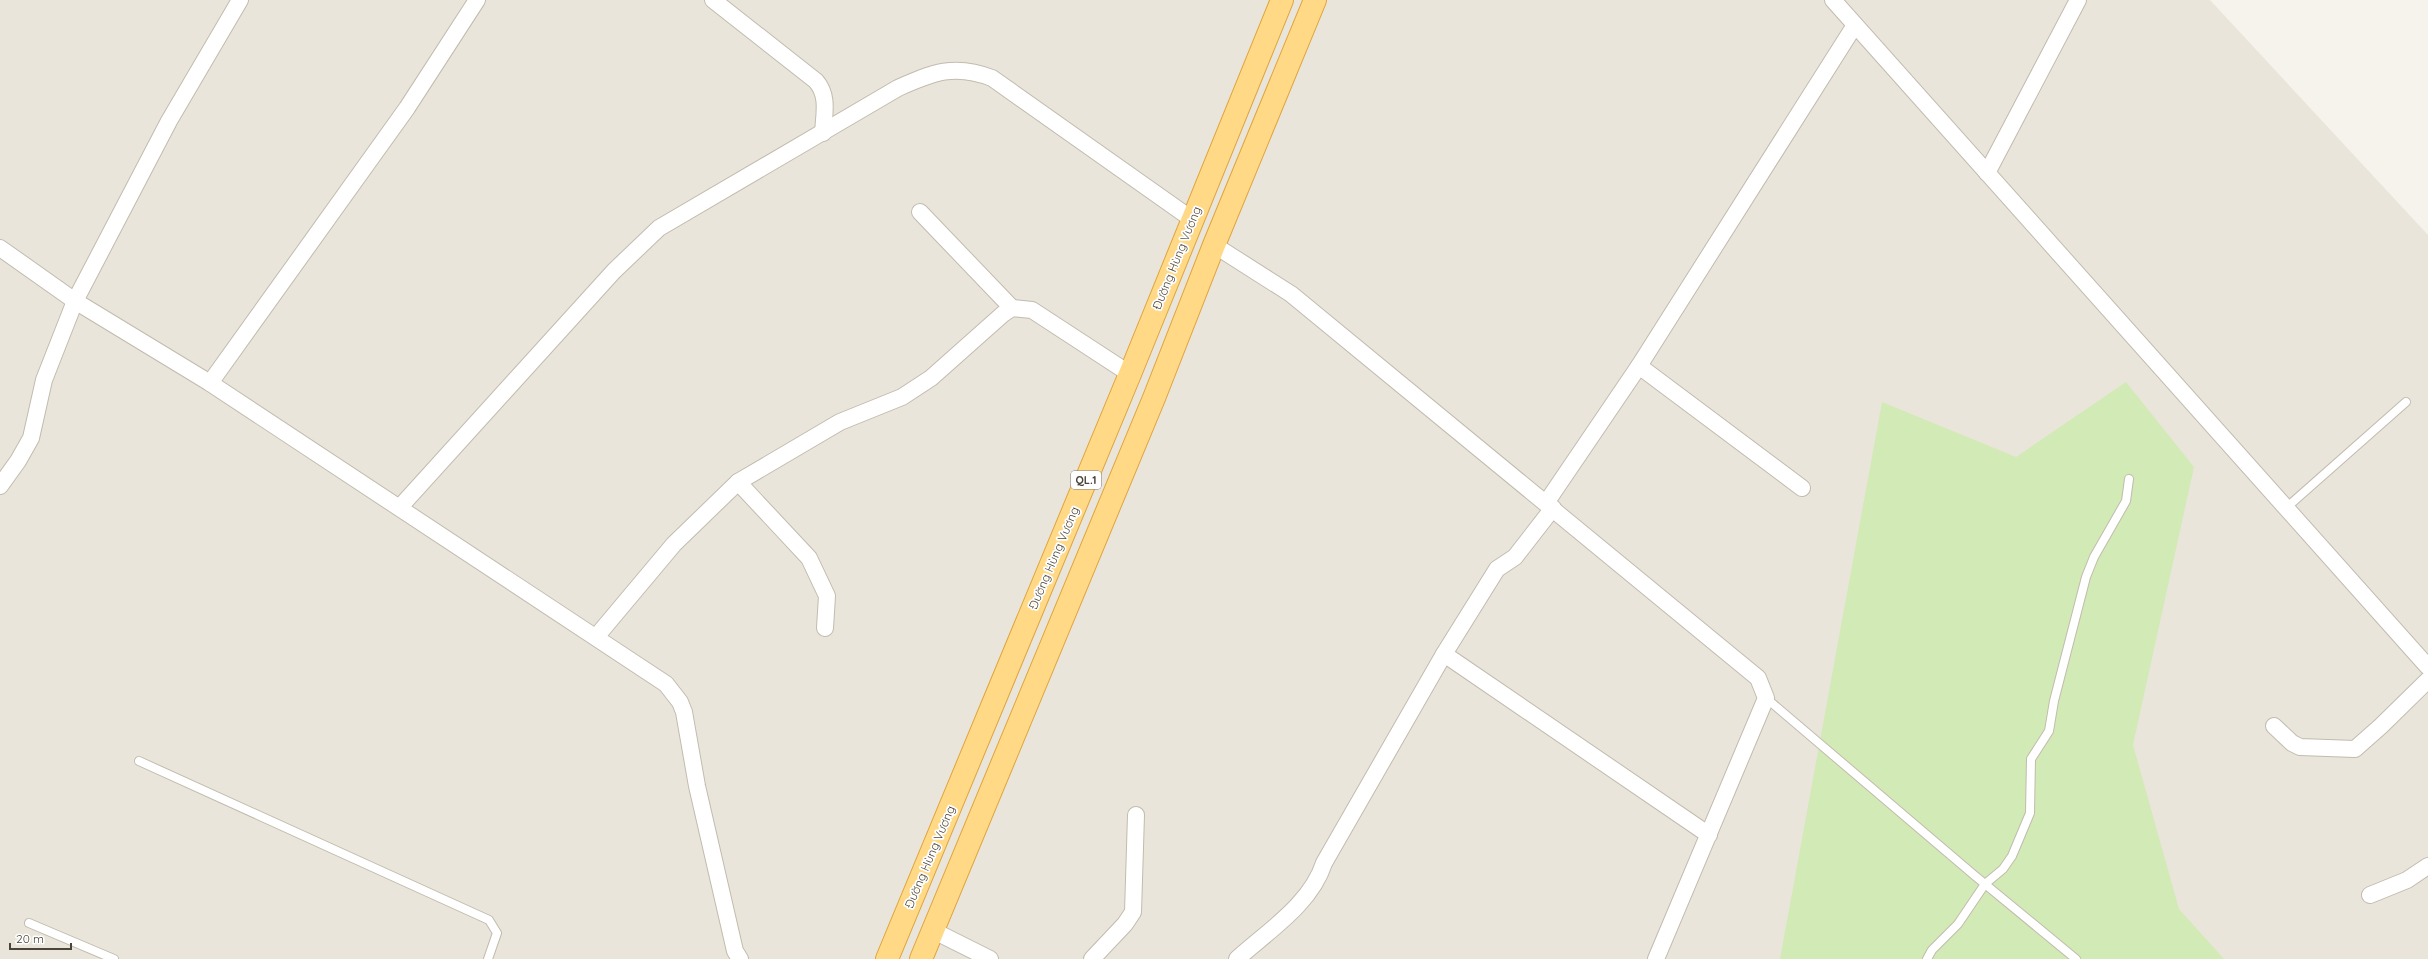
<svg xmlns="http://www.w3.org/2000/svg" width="2428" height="959" viewBox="0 0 2428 959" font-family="Quicksand,sans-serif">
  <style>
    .residential { fill: #eae5da }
    .green { fill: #d2eab5 }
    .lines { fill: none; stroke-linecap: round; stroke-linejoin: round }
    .service-casing { stroke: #c2bbae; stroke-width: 10 }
    .minor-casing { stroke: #c2bbae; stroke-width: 18 }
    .trunk-casing { stroke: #e0a43c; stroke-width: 24 }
    .service { stroke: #fff; stroke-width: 8 }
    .minor { stroke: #fff; stroke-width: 16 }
    .trunk { stroke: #ffd985; stroke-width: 22 }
    .labels { text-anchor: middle; stroke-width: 3.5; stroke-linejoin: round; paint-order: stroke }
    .shield { fill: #fff; stroke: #817c74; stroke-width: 1 }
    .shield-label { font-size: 11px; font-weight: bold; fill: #4b4439 }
    .street-label { font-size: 12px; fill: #4b4439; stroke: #fff }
  </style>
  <rect width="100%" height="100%" fill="#f6f3ec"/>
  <polygon class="residential" points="0,0 2210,0 2428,235 2428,959 0,959"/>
  <polygon class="green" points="2126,382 2194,467 2133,745 2179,909 2224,959 1780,959 1882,402 2016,457"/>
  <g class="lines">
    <defs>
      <g id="service">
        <polyline points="2286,508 2406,402"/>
        <polyline points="1766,698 1974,875 2076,959"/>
        <polyline points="139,761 489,920 497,933 488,959"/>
        <polyline points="29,923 114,959"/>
        <polyline points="1927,959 1932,950 1958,924 1985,884 2003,869 2012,856 2030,813 2031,759 2049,731 2054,701 2086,577 2094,557 2126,501 2129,479"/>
      </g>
      <g id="minor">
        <path d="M713,0L816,81C829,96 824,114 823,133"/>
        <polyline points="1833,0 2428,667"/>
        <polyline points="1987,173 2078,0"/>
        <polyline points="920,212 1012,308"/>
        <polyline points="1214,245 1291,294 1758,678 1766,698 1656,959"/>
        <polyline points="0,248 75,301 210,383 666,684 680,702 684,712 697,786 735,951 740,959"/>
        <polyline points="1639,366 1802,488"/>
        <polyline points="210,383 407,108 477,0"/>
        <polyline points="738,482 809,558 827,596 825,628"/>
        <polyline points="0,486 18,461 31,438 44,380 75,301 169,121 240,0"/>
        <polyline points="1546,503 1639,366 1855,25"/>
        <path d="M400,507L614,271L659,228L898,88C932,73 954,63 992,78L1193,220"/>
        <polyline points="596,637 674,544 738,482 840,422 902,397 931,378 1003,314 1012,308 1032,310 1130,374"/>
        <polyline points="1444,654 1709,835"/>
        <polyline points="2274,726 2292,743 2300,747 2355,749 2381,726 2428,680"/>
        <polyline points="2370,895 2407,880 2428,866"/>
        <polyline points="932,930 990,959"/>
        <polyline points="1092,959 1125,924 1133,912 1136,815"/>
        <path d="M1237,959C1268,931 1311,904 1324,863L1444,654L1497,569L1515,557L1553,508"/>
      </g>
      <g id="trunk">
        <polyline points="887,959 1130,374 1282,0"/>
        <polyline points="921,959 1154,398 1214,245 1315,0"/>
      </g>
    </defs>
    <use href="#service" class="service-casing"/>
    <use href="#minor" class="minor-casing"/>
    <use href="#trunk" class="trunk-casing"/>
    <use href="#service" class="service"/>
    <use href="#minor" class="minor"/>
    <use href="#trunk" class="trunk"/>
  </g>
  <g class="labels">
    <rect class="shield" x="1071" y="471" width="30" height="18" rx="3"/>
    <g class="shield-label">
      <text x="1086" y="484">QL.1</text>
    </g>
    <g class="street-label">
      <text transform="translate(1177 258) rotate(-68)" y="4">Đường Hùng Vương</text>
      <text transform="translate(1054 558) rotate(-67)" y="4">Đường Hùng Vương</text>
      <text transform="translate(930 857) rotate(-67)" y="4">Đường Hùng Vương</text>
    </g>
  </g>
  <path d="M10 943v6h61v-6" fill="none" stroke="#4b4439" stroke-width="2"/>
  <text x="16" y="943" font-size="12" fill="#4b4439" stroke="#ffffff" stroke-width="3" paint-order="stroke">20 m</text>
</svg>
